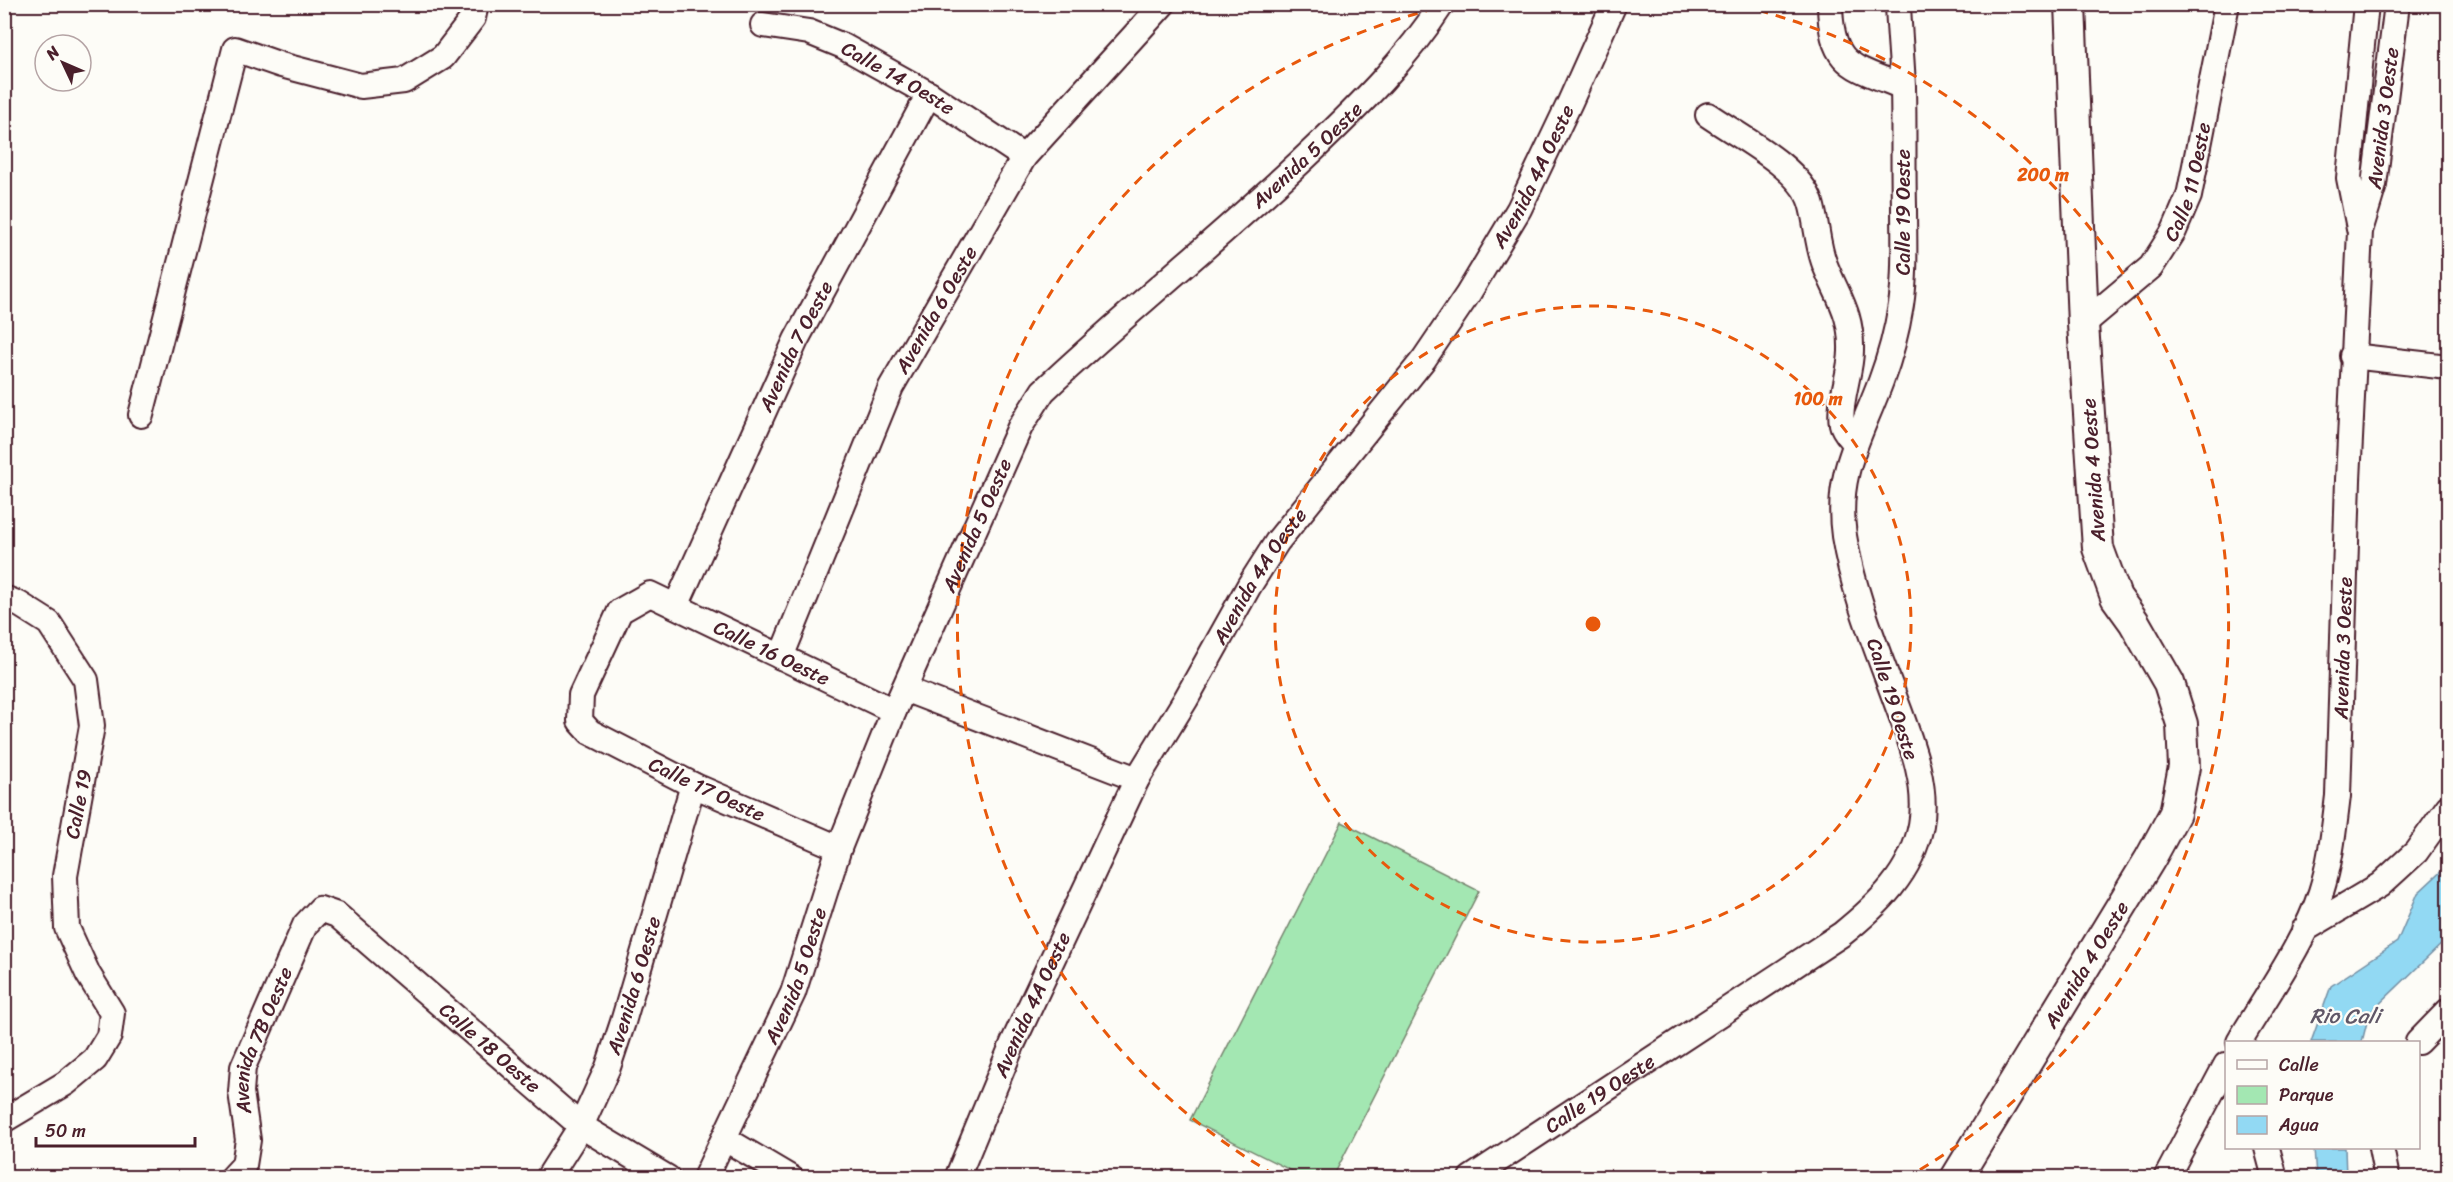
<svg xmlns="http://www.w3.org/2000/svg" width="2453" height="1182" viewBox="0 0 2453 1182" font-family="Sriracha,sans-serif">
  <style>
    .green { fill: #a3e7b2; stroke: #76836e; stroke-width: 1.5 }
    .water { fill: #92d9f3; stroke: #758fa3; stroke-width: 1.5 }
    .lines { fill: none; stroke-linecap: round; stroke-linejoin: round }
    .minor-casing { stroke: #4a1f2b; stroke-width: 28 }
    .major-casing { stroke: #4a1f2b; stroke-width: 34 }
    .minor { stroke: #fdfcf7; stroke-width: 24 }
    .major { stroke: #fdfcf7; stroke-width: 30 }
    .ring { fill: none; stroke: #e8590c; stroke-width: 3; stroke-dasharray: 10 8 }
    .labels { text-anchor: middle; stroke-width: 4.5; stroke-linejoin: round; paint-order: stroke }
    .street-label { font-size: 20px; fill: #4a1f2b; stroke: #fdfcf7 }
    .water-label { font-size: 21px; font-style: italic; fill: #605767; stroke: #fdfcf7 }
    .centre { fill: #e8590c; stroke: #fdfcf7; stroke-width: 3 }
    .ring-label { font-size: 18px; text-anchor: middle; font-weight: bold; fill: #e8590c; stroke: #fdfcf7; stroke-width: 4.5; stroke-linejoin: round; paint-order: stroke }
  </style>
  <rect width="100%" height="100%" fill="#fdfcf7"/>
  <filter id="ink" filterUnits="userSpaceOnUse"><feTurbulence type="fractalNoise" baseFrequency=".0167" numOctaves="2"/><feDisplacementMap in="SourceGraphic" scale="12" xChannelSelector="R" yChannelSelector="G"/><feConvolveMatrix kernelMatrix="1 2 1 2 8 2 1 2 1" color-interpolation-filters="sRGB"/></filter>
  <g filter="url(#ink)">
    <polygon class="green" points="1342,822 1479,891 1333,1177 1304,1177 1190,1120"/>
    <g class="water">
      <polygon points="2448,865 2448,938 2369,1014 2362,1042 2311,1042 2331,986 2397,942 2418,893"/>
      <polygon points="2314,1148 2345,1148 2346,1177 2316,1177"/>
    </g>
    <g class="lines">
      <defs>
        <g id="minor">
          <path d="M1830,4C1831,67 1852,66 1903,87"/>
          <path id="s1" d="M763,25L809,32L843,46L929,94L1024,157"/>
          <path d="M1708,115C1738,136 1800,167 1811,203C1817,223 1817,245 1825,265C1838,298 1852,313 1851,351C1851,373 1838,403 1842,424C1843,430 1850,437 1854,442"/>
          <polyline points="2359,228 2349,178 2366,4"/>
          <path id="s2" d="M2083,324L2151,267L2174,231L2189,196L2227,4"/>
          <polyline points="2352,356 2448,367"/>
          <polyline points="141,415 235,49 281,65 361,86 404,81 443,57 473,18 476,4"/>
          <polyline points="4,598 19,604 49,623 86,680 92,726 65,876 67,928 88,974 112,1013 109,1036 95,1059 66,1083 4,1120"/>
          <path id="s3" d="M676,606L796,340L929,94"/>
          <path id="s4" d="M781,657L891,387L1024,157L1163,4"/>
          <polyline points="904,689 1137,779"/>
          <path id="s5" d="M839,848L693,785L590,732L580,721L581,695L620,611L650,594L894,711"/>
          <polyline points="2304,930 2380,885 2416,852 2448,807"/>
          <path id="s6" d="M2239,1042C2265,998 2306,940 2321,892C2331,861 2334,828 2338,796L2348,480L2360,231L2374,185L2397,4"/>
          <polyline points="2418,1042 2448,1011"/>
          <polyline points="725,1139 791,1178"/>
          <polyline points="2267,1148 2275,1178"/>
          <polyline points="2381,1148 2387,1178"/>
          <path id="s7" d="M232,1178L244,1165L248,1140L241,1092L243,1067L305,925L320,909L337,915L581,1126L668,1178"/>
          <path id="s8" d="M548,1178L581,1126L608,1067L623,1022L693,785"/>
          <path id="s9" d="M705,1178L793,993L839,848L894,711L1020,427L1043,391C1131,308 1225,234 1312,151C1360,105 1406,60 1442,4"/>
          <path id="s10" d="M957,1178L1013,1043L1137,779L1186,699L1249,586L1277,542L1424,359L1468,294L1519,209L1570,102L1614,4"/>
          <path id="s11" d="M1471,1178L1842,934C1878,905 1912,873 1921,825C1929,783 1908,735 1894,696C1875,644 1853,592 1844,536C1835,473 1860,438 1881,381C1890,357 1897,330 1901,305C1906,273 1904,239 1904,206C1903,167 1904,128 1903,88C1902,60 1899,32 1898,4"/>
          <polyline points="2166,1178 2226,1065"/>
        </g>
        <g id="major">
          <path id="s12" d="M1956,1178L2150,859L2175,813L2184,767L2182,724L2169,683L2134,622L2116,597L2098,548L2083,324L2070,4"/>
        </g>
      </defs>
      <use href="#minor" class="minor-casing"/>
      <use href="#major" class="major-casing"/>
      <use href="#minor" class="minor"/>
      <use href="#major" class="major"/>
    </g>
  </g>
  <g class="ring">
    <circle cx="1593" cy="624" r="318"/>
    <path d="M1275 1175A636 636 0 0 1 1445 6M1741 6A636 636 0 0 1 1911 1175"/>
  </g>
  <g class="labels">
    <g class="street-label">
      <text dy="7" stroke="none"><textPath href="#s1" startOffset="147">Calle 14 Oeste</textPath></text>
      <text dy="7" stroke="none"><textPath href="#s6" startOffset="950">Avenida 3 Oeste</textPath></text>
      <text dy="7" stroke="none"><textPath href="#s9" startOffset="1212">Avenida 5 Oeste</textPath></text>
      <text dy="7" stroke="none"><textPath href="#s10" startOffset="1161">Avenida 4A Oeste</textPath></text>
      <text dy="7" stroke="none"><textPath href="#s2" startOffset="183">Calle 11 Oeste</textPath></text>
      <text transform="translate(1903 212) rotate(-90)" y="7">Calle 19 Oeste</text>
      <text dy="7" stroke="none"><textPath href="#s4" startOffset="381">Avenida 6 Oeste</textPath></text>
      <text dy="7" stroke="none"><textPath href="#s3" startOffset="286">Avenida 7 Oeste</textPath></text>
      <text transform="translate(2093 470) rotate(-94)" y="7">Avenida 4 Oeste</text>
      <text dy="7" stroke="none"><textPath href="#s9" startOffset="708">Avenida 5 Oeste</textPath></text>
      <text dy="7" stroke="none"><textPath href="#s10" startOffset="675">Avenida 4A Oeste</textPath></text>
      <text dy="7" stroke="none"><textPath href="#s6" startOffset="417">Avenida 3 Oeste</textPath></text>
      <text dy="7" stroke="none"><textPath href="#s5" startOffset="578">Calle 16 Oeste</textPath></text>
      <text transform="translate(1893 699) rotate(72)" y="7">Calle 19 Oeste</text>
      <text transform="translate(707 789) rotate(25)" y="7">Calle 17 Oeste</text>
      <text transform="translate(78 804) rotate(-79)" y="7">Calle 19</text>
      <text dy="7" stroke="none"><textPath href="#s12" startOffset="250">Avenida 4 Oeste</textPath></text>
      <text dy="7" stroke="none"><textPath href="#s9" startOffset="222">Avenida 5 Oeste</textPath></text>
      <text dy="7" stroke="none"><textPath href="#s8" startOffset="212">Avenida 6 Oeste</textPath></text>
      <text dy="7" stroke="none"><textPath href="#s10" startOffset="189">Avenida 4A Oeste</textPath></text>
      <text dy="7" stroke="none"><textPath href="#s7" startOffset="147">Avenida 7B Oeste</textPath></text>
      <text dy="7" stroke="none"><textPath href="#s7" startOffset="514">Calle 18 Oeste</textPath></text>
      <text dy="7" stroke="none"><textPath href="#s11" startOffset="154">Calle 19 Oeste</textPath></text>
    </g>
    <g class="water-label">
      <text x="2345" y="1023">Rio Cali</text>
    </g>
  </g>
  <circle cx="1593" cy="624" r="9" class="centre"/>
  <g class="ring-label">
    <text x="2043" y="181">200 m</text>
    <text x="1818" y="405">100 m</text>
  </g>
  <rect width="2453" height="1182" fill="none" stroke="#fdfcf7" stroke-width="24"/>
  <rect x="12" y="12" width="2429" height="1158" fill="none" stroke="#4a1f2b" stroke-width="2" filter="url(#ink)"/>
  <rect x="2225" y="1041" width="195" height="108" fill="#fdfcf7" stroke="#b5a4a5" stroke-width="1.5"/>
  <rect x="2237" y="1060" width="30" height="9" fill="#fdfcf7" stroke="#b5a4a5" stroke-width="1.5"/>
  <text x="2279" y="1071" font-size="18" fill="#4a1f2b">Calle</text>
  <rect x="2237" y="1086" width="30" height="18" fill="#a3e7b2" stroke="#b5a4a5" stroke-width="1.5"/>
  <text x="2279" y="1101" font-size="18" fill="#4a1f2b">Parque</text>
  <rect x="2237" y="1116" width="30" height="18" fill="#92d9f3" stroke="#b5a4a5" stroke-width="1.5"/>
  <text x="2279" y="1131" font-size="18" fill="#4a1f2b">Agua</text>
  <g transform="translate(63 63) rotate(314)"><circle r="28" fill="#fdfcf7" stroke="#b5a4a5" stroke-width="1.5"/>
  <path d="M0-4.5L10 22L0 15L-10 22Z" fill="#4a1f2b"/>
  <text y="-9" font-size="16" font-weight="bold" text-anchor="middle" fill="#4a1f2b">N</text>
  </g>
  <path d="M36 1137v9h159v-9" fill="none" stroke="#4a1f2b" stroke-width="3"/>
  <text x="45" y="1137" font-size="18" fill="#4a1f2b" stroke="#fdfcf7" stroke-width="4.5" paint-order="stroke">50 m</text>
</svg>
